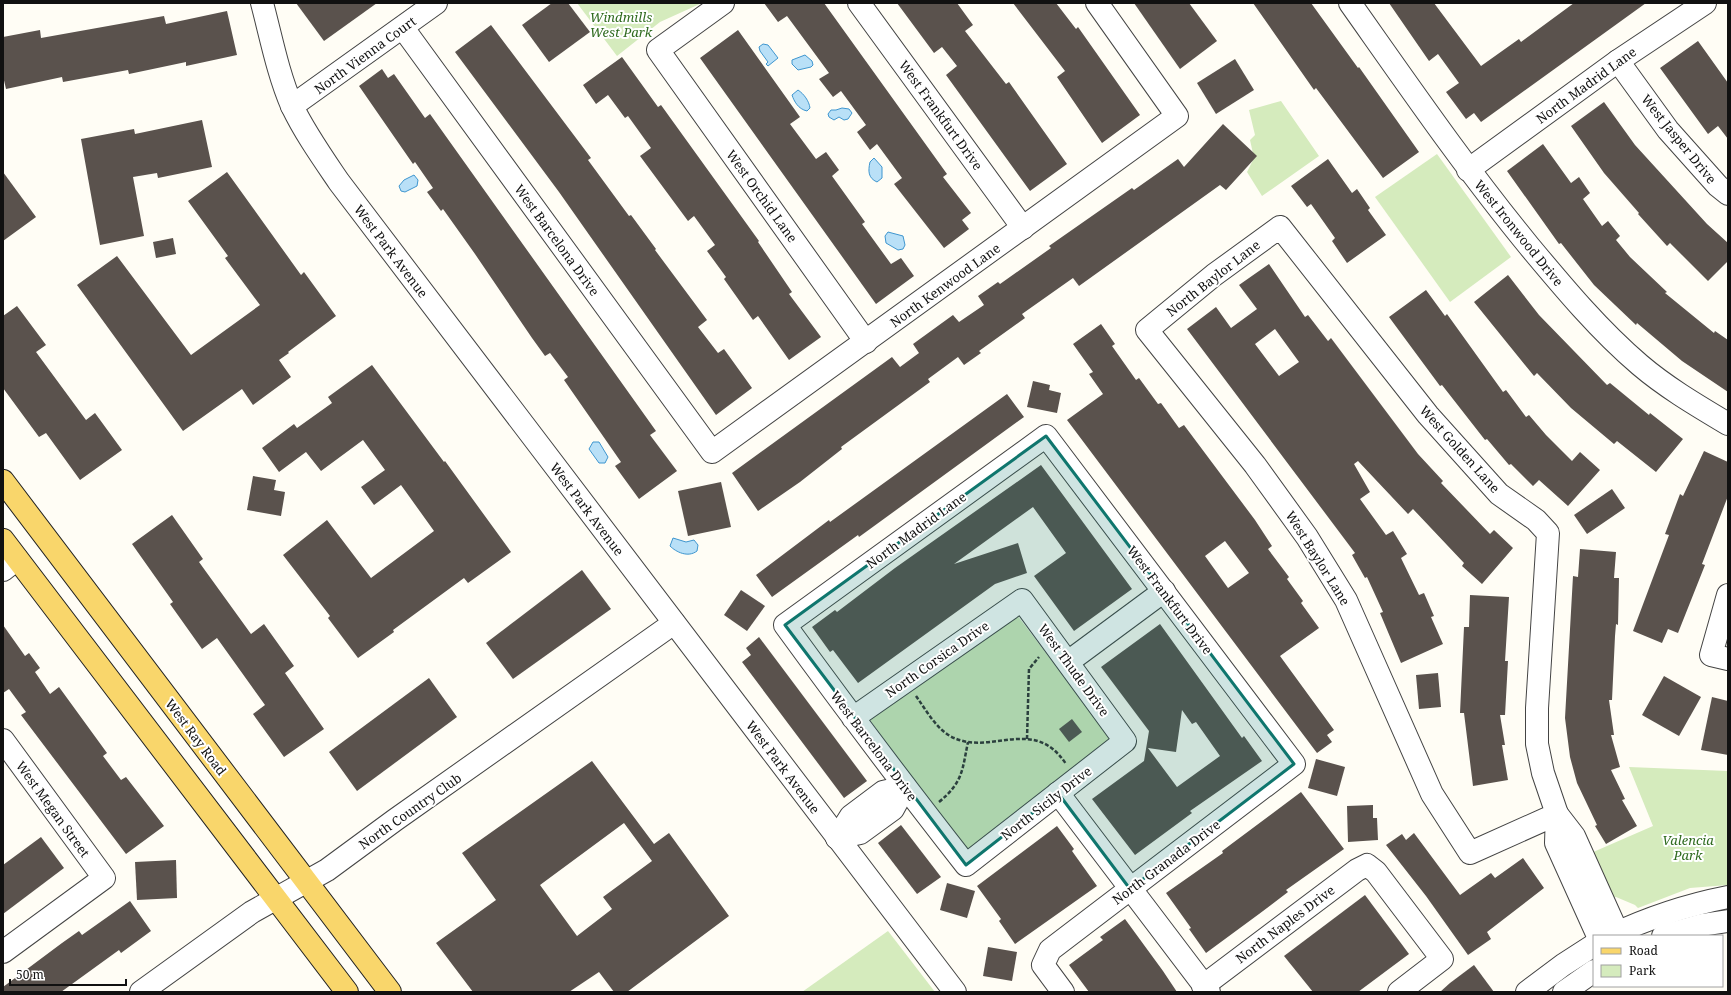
<svg xmlns="http://www.w3.org/2000/svg" width="1731" height="995" viewBox="0 0 1731 995" font-family="'Noto Serif',serif">
  <style>
    .green { fill: #d5ebbd }
    .water { fill: #b9e0f7; stroke: #3f96cf }
    .building { fill: #5a524d; fill-rule: evenodd }
    .lines { fill: none; stroke-linecap: round; stroke-linejoin: round }
    .minor-casing { stroke: #444; stroke-width: 24 }
    .major-casing { stroke: #222; stroke-width: 24 }
    .path { stroke: #333; stroke-width: 2.5; stroke-dasharray: 4 2; stroke-linecap: butt }
    .minor { stroke: #fff; stroke-width: 22 }
    .major { stroke: #f9d66b; stroke-width: 22 }
    .marked { fill: #0f766e; fill-opacity: 0.2; stroke: #0f766e; stroke-width: 3; stroke-linejoin: round }
    .labels { text-anchor: middle; stroke-width: 4; stroke-linejoin: round; paint-order: stroke }
    .park-label { font-size: 13px; font-style: italic; fill: #2f6b1f; stroke: #fff }
    .street-label { font-size: 13px; fill: #111; stroke: #fff }
  </style>
  <rect width="100%" height="100%" fill="#fffdf5"/>
  <g class="green">
    <polygon points="577,3 702,3 660,22 617,56"/>
    <polygon points="1281,101 1319,156 1262,196 1247,172 1254,158 1250,140 1255,135 1249,110"/>
    <polygon points="1437,154 1511,257 1450,302 1375,197"/>
    <polygon points="1017,615 1112,740 965,852 870,720"/>
    <polygon points="1629,767 1728,771 1728,885 1690,888 1638,908 1635,905 1616,897 1613,898 1591,853 1653,826"/>
    <polygon points="888,931 935,992 802,992"/>
  </g>
  <g class="water">
    <polygon points="763,44 768,45 778,58 768,66 766,64 768,62 760,51 759,47"/>
    <polygon points="805,55 812,61 813,65 811,67 798,70 792,64 792,60"/>
    <path d="M798,90C804,94 809,101 810,108L807,111C798,109 794,101 792,95Z"/>
    <polygon points="842,108 849,109 852,113 848,119 844,120 839,117 834,120 829,117 828,114 831,110 836,110"/>
    <path d="M874,158L882,167V178L877,182C868,178 868,171 870,162Z"/>
    <polygon points="414,175 418,180 417,186 405,192 401,191 399,186 404,180"/>
    <polygon points="888,232 903,236 905,245 903,249 898,250 886,243 885,236"/>
    <polygon points="593,442 599,442 608,457 605,463 599,463 589,449"/>
    <path d="M673,538L686,542L694,540L698,545L697,551C688,558 676,552 670,546Z"/>
  </g>
  <g class="building">
    <polygon points="296,3 377,3 324,41"/>
    <polygon points="552,3 568,3 590,32 549,62 522,25"/>
    <polygon points="764,3 824,3 947,174 943,177 971,213 962,220 969,229 944,248 894,184 902,178 877,144 870,150 857,132 866,125 841,91 833,97 819,79 829,73 787,16 778,22"/>
    <polygon points="897,3 957,3 973,25 965,31 1006,84 1009,82 1067,164 1030,191 946,75 957,66 942,47 934,53"/>
    <polygon points="1013,3 1056,3 1076,29 1078,27 1140,115 1102,143 1057,77 1065,71"/>
    <polygon points="1134,3 1189,3 1217,41 1180,69"/>
    <polygon points="1253,3 1311,3 1358,68 1359,67 1419,152 1383,178 1316,88 1314,90"/>
    <polygon points="1389,3 1434,3 1481,66 1519,39 1521,42 1574,3 1646,3 1481,122 1474,113 1466,119 1446,92 1459,83 1438,54 1429,61"/>
    <polygon points="227,11 237,55 186,66 186,62 129,74 128,70 63,82 62,77 6,89 3,76 3,37 40,30 41,38 164,16 166,24"/>
    <polygon points="491,25 591,158 588,160 629,216 631,215 656,249 655,250 707,320 698,327 718,353 724,349 752,388 716,415 559,192 455,52"/>
    <polygon points="738,30 800,117 790,124 816,159 826,152 839,170 832,176 865,222 862,224 891,264 901,258 914,276 876,304 700,58"/>
    <polygon points="1698,41 1728,83 1728,139 1718,126 1708,134 1660,68"/>
    <polygon points="622,57 658,107 661,105 759,241 758,242 792,292 789,294 821,337 789,360 758,316 753,320 724,279 726,277 707,251 715,245 694,216 688,221 640,156 651,148 628,116 625,118 608,95 596,104 583,85"/>
    <polygon points="1235,59 1254,90 1216,114 1197,83"/>
    <polygon points="382,69 388,78 394,74 425,118 430,114 656,431 650,435 677,471 639,499 615,466 621,462 564,380 568,377 550,353 545,356 532,338 475,254 443,209 441,211 427,192 433,188 415,162 413,164 359,86"/>
    <polygon points="1604,102 1635,145 1707,224 1728,243 1728,261 1708,281 1670,243 1667,246 1638,214 1639,213 1604,173 1571,126"/>
    <polygon points="202,120 212,167 158,178 157,173 133,177 144,236 100,245 81,139 134,129 135,134"/>
    <polygon points="1223,124 1257,156 1226,190 1220,185 1079,286 1073,278 1022,314 1025,318 979,351 981,353 964,365 958,357 928,379 930,382 841,447 842,449 800,482 758,511 732,473 892,357 900,367 919,353 913,344 953,315 959,322 984,305 978,296 998,282 1000,284 1051,248 1049,246 1132,188 1134,190 1178,159 1184,167"/>
    <polygon points="1543,144 1571,183 1579,177 1590,193 1583,199 1602,226 1608,221 1620,236 1616,240 1630,257 1667,292 1665,293 1714,333 1715,331 1728,340 1728,392 1682,361 1637,323 1636,325 1594,285 1561,243 1559,244 1507,171"/>
    <polygon points="1328,159 1352,193 1357,189 1370,208 1368,210 1386,235 1347,263 1332,241 1335,238 1311,204 1307,207 1291,186"/>
    <polygon points="3,172 36,217 3,241"/>
    <polygon points="227,172 301,275 304,272 336,316 288,352 289,353 279,360 291,377 253,405 242,389 183,431 77,285 117,256 191,355 260,305 225,258 228,256 188,201"/>
    <polygon points="173,238 176,254 156,258 153,242"/>
    <path d="M1269,264L1305,317L1308,315L1328,341L1331,338L1418,454L1443,481L1441,483L1490,534L1494,530L1513,548L1482,584L1462,566L1464,563L1413,509L1408,514L1358,461L1354,464L1370,492L1360,499L1386,535L1393,531L1407,554L1401,558L1419,595L1424,593L1434,616L1431,617L1443,644L1401,663L1380,613L1383,612L1367,577L1365,578L1352,555L1355,553L1187,329L1216,307L1231,328L1257,309L1239,285ZM1275,329L1299,362L1279,376L1255,344Z"/>
    <polygon points="1508,275 1539,315 1607,385 1610,383 1649,415 1650,413 1683,439 1656,472 1617,441 1614,444 1571,408 1537,373 1534,376 1474,302"/>
    <polygon points="1426,290 1445,316 1447,314 1503,392 1506,390 1526,417 1529,415 1546,435 1572,461 1580,452 1600,470 1568,506 1539,480 1533,486 1511,464 1509,465 1487,439 1485,440 1442,385 1440,386 1389,317"/>
    <polygon points="17,306 46,345 36,352 86,420 95,413 122,450 80,480 46,433 39,437 3,388 3,316"/>
    <path d="M1101,324L1115,344L1112,346L1136,380L1139,378L1158,404L1161,403L1179,428L1184,425L1255,520L1272,546L1268,549L1289,577L1287,579L1303,601L1301,603L1319,628L1280,656L1334,730L1327,735L1332,742L1317,753L1067,420L1103,394L1089,374L1093,372L1073,344ZM1225,541L1249,573L1228,588L1205,556Z"/>
    <polygon points="372,365 444,462 445,461 511,552 468,583 464,578 393,630 394,632 358,658 328,618 330,616 283,555 327,520 371,578 434,531 401,485 374,505 361,487 385,470 363,440 321,471 306,452 279,472 262,448 294,424 297,428 332,403 328,397"/>
    <polygon points="1033,381 1050,385 1049,390 1061,393 1057,413 1027,407"/>
    <polygon points="1007,394 1024,417 859,537 858,535 772,597 756,575 829,520 830,522"/>
    <polygon points="1704,451 1728,462 1728,496 1702,564 1705,565 1678,633 1668,629 1662,643 1633,631 1669,535 1665,534 1680,494 1683,496"/>
    <polygon points="1041,465 1132,589 1074,631 1034,576 1066,553 1033,507 954,564 1018,543 1027,573 995,584 858,683 833,650 830,652 812,627 835,610 837,612 895,568"/>
    <polygon points="253,476 276,480 274,490 285,492 281,516 247,510"/>
    <polygon points="721,482 731,527 688,536 678,491"/>
    <polygon points="1612,489 1625,508 1587,534 1574,515"/>
    <polygon points="172,515 203,559 199,562 251,634 264,624 294,666 285,673 324,729 284,757 253,714 265,705 217,638 202,649 170,604 173,602 132,544"/>
    <polygon points="1580,549 1616,552 1614,578 1619,578 1618,625 1616,624 1615,636 1612,700 1609,700 1614,735 1611,735 1620,767 1611,770 1625,799 1622,800 1637,826 1606,844 1595,826 1597,825 1577,783 1570,757 1565,718 1573,576 1578,577"/>
    <polygon points="582,570 611,609 513,679 486,643"/>
    <polygon points="741,590 765,606 747,631 724,615"/>
    <polygon points="1470,595 1509,597 1505,661 1508,661 1505,715 1500,715 1505,745 1502,745 1508,780 1473,786 1464,713 1460,713 1464,627 1469,627"/>
    <path d="M1160,624L1242,738L1244,736L1262,761L1190,811L1192,813L1135,855L1092,799L1144,761L1149,731L1101,667ZM1182,710L1192,724L1196,722L1220,756L1177,787L1148,748L1176,752Z"/>
    <polygon points="3,625 25,656 29,653 40,668 35,672 50,694 59,687 107,753 103,756 121,780 126,777 164,826 126,854 21,715 26,712 9,689 3,693"/>
    <polygon points="759,637 867,781 844,798 742,662 751,655 746,648"/>
    <polygon points="1438,673 1441,707 1419,709 1416,675"/>
    <polygon points="1664,676 1701,697 1679,736 1642,715"/>
    <polygon points="429,678 457,717 357,791 329,752"/>
    <polygon points="1712,697 1728,701 1728,755 1701,750"/>
    <polygon points="1072,719 1082,732 1069,742 1059,729"/>
    <polygon points="1316,759 1345,767 1337,796 1308,788"/>
    <path d="M592,761L654,844L669,833L729,916L627,992H614L599,972L569,992H473L436,943L496,900L462,853ZM624,823L652,861L603,897L612,909L577,936L540,885Z"/>
    <polygon points="1301,792 1344,849 1286,890 1288,892 1259,914 1206,953 1189,929 1191,928 1166,893 1223,853 1222,851"/>
    <polygon points="1373,805 1373,818 1377,818 1378,840 1348,842 1347,806"/>
    <polygon points="901,825 941,877 917,894 878,843"/>
    <polygon points="1057,826 1074,849 1072,851 1097,886 1015,944 999,921 1001,919 977,886"/>
    <polygon points="1414,833 1460,895 1491,873 1495,878 1523,858 1544,888 1487,932 1491,939 1468,955 1426,896 1386,845 1402,834 1406,840"/>
    <polygon points="41,837 64,868 3,914 3,865"/>
    <polygon points="176,860 177,898 137,900 135,862"/>
    <polygon points="947,883 975,891 967,918 940,910"/>
    <polygon points="1365,895 1409,954 1358,992 1313,992 1284,956"/>
    <polygon points="130,901 151,931 121,953 119,950 61,992 3,992 3,987 62,943 79,931 82,935"/>
    <polygon points="1125,919 1163,971 1177,992 1089,992 1069,965 1103,940 1100,937"/>
    <polygon points="988,947 1017,952 1012,981 983,976"/>
    <polygon points="1474,965 1494,992 1440,992 1450,983"/>
  </g>
  <g class="lines">
    <defs>
      <g id="minor">
        <path d="M262,3C271,37 278,74 292,106C305,133 322,157 339,182L955,992"/>
        <polyline points="723,3 658,50 866,342"/>
        <polyline points="859,3 1023,228"/>
        <path d="M1350,3C1408,85 1465,168 1529,246C1564,288 1599,330 1640,365C1667,388 1698,406 1728,424"/>
        <polyline points="403,28 712,452 1177,116 1097,3"/>
        <polyline points="1618,61 1668,130 1718,186 1728,194"/>
        <polyline points="292,106 436,3"/>
        <polyline points="1468,170 1618,61 1705,3"/>
        <polyline points="3,570 17,559"/>
        <polyline points="1728,595 1711,655 1728,659"/>
        <polyline points="1068,662 1164,591"/>
        <path d="M853,718L1022,600L1125,741L966,865C904,786 844,706 785,625L1046,436L1294,764L1050,950L1043,965L1063,992"/>
        <polyline points="3,740 104,878 3,952"/>
        <polyline points="1058,793 1209,992"/>
        <polyline points="1557,814 1470,853 1432,794 1346,600 1307,537 1255,465 1147,330 1214,275 1280,227 1428,415 1499,494 1536,520 1548,533 1537,708 1537,744 1543,773 1557,814 1556,843 1598,936"/>
        <polyline points="1557,814 1574,836 1619,936"/>
        <polyline points="837,838 860,833 893,809 905,787"/>
        <polyline points="837,838 851,816 883,792 905,787"/>
        <path d="M1610,936C1648,918 1687,905 1728,897"/>
        <polyline points="1663,936 1702,925 1728,921"/>
        <polyline points="1203,986 1357,870 1367,865 1376,872 1442,959 1399,992"/>
        <polyline points="141,992 252,912 327,870 395,820 674,623"/>
        <polyline points="1527,992 1563,965 1594,945"/>
        <polyline points="1564,992 1594,971"/>
      </g>
      <g id="major">
        <polyline points="3,481 390,992"/>
        <polyline points="3,540 347,992"/>
      </g>
    </defs>
    <use href="#minor" class="minor-casing"/>
    <use href="#major" class="major-casing"/>
    <g class="path">
      <path d="M916,696C926,710 935,727 950,736C990,758 1033,714 1066,764"/>
      <polyline points="1027,739 1029,669 1039,657"/>
      <path d="M939,802C963,782 962,771 968,742"/>
    </g>
    <use href="#minor" class="minor"/>
    <use href="#major" class="major"/>
  </g>
  <path class="marked" d="M1046,436L1294,764L1130,889L1058,793L966,865L785,625Z"/>
  <g class="labels">
    <g class="park-label">
      <text x="621" y="22">Windmills<tspan x="621" dy="15">West Park</tspan></text>
      <text x="1688" y="845">Valencia<tspan x="1688" dy="15">Park</tspan></text>
    </g>
    <g class="street-label">
      <text transform="translate(365 55) rotate(-36)" y="5">North Vienna Court</text>
      <text transform="translate(1586 85) rotate(-36)" y="5">North Madrid Lane</text>
      <text transform="translate(941 115) rotate(54)" y="5">West Frankfurt Drive</text>
      <text transform="translate(1679 139) rotate(51)" y="5">West Jasper Drive</text>
      <text transform="translate(762 196) rotate(54)" y="5">West Orchid Lane</text>
      <text transform="translate(1519 233) rotate(51)" y="5">West Ironwood Drive</text>
      <text transform="translate(557 240) rotate(54)" y="5">West Barcelona Drive</text>
      <text transform="translate(391 251) rotate(53)" y="5">West Park Avenue</text>
      <text transform="translate(1213 278) rotate(-38)" y="5">North Baylor Lane</text>
      <text transform="translate(945 285) rotate(-36)" y="5">North Kenwood Lane</text>
      <text transform="translate(1460 449) rotate(48)" y="5">West Golden Lane</text>
      <text transform="translate(587 509) rotate(53)" y="5">West Park Avenue</text>
      <text transform="translate(916 530) rotate(-36)" y="5">North Madrid Lane</text>
      <text transform="translate(1318 558) rotate(58)" y="5">West Baylor Lane</text>
      <text transform="translate(1170 600) rotate(53)" y="5">West Frankfurt Drive</text>
      <text transform="translate(937 659) rotate(-35)" y="5">North Corsica Drive</text>
      <text transform="translate(1074 670) rotate(54)" y="5">West Thude Drive</text>
      <text transform="translate(196 737) rotate(53)" y="5">West Ray Road</text>
      <text transform="translate(874 746) rotate(53)" y="5">West Barcelona Drive</text>
      <text transform="translate(783 767) rotate(53)" y="5">West Park Avenue</text>
      <text transform="translate(1046 803) rotate(-38)" y="5">North Sicily Drive</text>
      <text transform="translate(53 809) rotate(54)" y="5">West Megan Street</text>
      <text transform="translate(410 811) rotate(-35)" y="5">North Country Club</text>
      <text transform="translate(1166 862) rotate(-37)" y="5">North Granada Drive</text>
      <text transform="translate(1285 924) rotate(-37)" y="5">North Naples Drive</text>
    </g>
  </g>
  <rect width="1731" height="995" fill="none" stroke="#111111" stroke-width="8"/>
  <rect x="1593" y="935" width="130" height="52" fill="#ffffff" stroke="#a0a0a0"/>
  <rect x="1601" y="948" width="20" height="6" fill="#f9d66b" stroke="#a0a0a0"/>
  <text x="1629" y="955" font-size="12" fill="#111111">Road</text>
  <rect x="1601" y="965" width="20" height="12" fill="#d5ebbd" stroke="#a0a0a0"/>
  <text x="1629" y="975" font-size="12" fill="#111111">Park</text>
  <path d="M10 979v6h116v-6" fill="none" stroke="#111111" stroke-width="2"/>
  <text x="16" y="979" font-size="12" fill="#111111" stroke="#ffffff" stroke-width="3" paint-order="stroke">50 m</text>
</svg>
